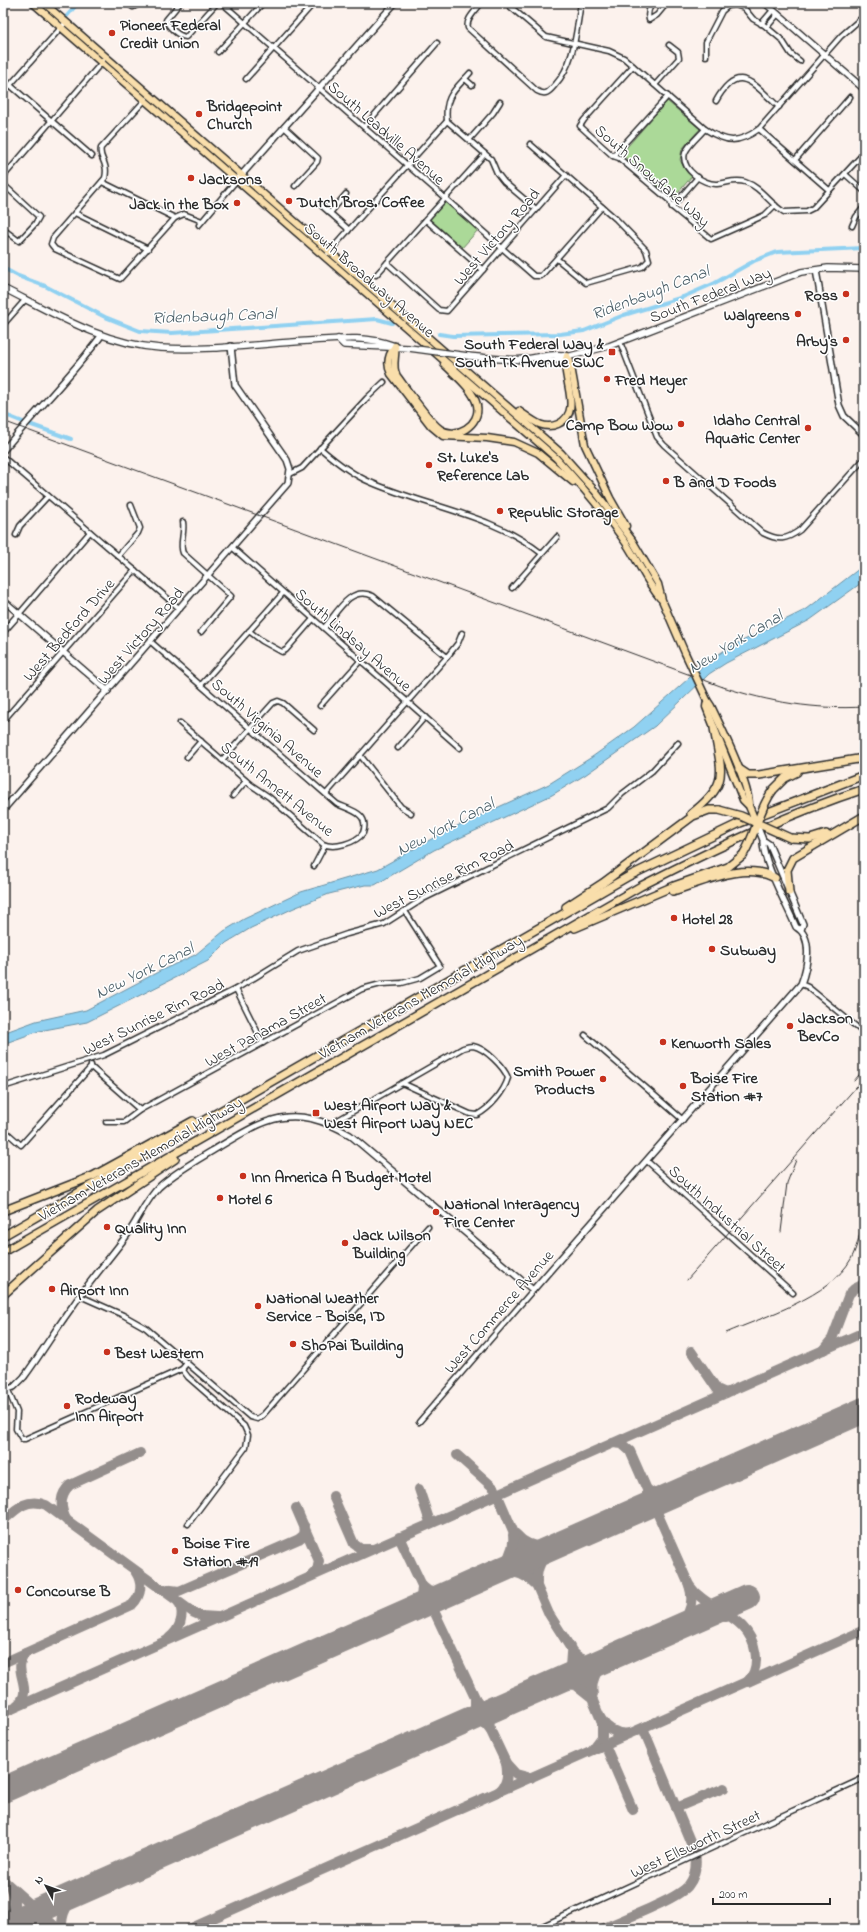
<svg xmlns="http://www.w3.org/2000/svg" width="867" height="1932" viewBox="0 0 867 1932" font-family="'Indie Flower',sans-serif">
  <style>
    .green { fill: #abd998; stroke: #6b8262 }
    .water { fill: #90d1f1; stroke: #688fa2 }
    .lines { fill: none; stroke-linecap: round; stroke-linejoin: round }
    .canal { stroke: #90d1f1; stroke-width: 4 }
    .taxiway { stroke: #948e8c; stroke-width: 10 }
    .runway { stroke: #948e8c; stroke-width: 26 }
    .minor-casing { stroke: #2b2b2b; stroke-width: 7 }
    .tertiary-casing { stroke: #2b2b2b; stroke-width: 8 }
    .secondary-casing { stroke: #2b2b2b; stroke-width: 8 }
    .primary-casing { stroke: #2b2b2b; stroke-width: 9 }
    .motorway-casing { stroke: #2b2b2b; stroke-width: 10 }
    .minor { stroke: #fff; stroke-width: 4 }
    .tertiary { stroke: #fff; stroke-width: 5 }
    .secondary { stroke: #fff; stroke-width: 5.5 }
    .primary { stroke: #f9deab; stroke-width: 6 }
    .motorway { stroke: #f9deab; stroke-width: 7 }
    .rail { stroke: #2b2b2b; stroke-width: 1 }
    .tertiary-bridge-casing { stroke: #2b2b2b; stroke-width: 8; stroke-linecap: butt }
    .secondary-bridge-casing { stroke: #2b2b2b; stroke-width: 8; stroke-linecap: butt }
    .primary-bridge-casing { stroke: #2b2b2b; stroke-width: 9; stroke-linecap: butt }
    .motorway-bridge-casing { stroke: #2b2b2b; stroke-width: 10; stroke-linecap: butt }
    .tertiary-bridge { stroke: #fff; stroke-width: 5 }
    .secondary-bridge { stroke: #fff; stroke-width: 5.5 }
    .primary-bridge { stroke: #f9deab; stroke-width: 6 }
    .motorway-bridge { stroke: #f9deab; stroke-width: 7 }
    .poi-dot { fill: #c8321e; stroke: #fff; stroke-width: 1.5 }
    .labels { text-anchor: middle; stroke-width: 3; stroke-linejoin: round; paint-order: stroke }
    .poi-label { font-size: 16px; font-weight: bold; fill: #2b2b2b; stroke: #fff; text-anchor: start }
    .street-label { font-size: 16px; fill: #2b2b2b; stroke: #fff }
    .water-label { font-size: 17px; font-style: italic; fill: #495d66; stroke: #fff }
  </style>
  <rect width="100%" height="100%" fill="#fcf2ed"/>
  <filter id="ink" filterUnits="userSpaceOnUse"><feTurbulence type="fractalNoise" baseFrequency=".025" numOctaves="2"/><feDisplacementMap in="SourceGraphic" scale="8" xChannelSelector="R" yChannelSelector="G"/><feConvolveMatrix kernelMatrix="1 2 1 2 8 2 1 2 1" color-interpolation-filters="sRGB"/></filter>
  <g filter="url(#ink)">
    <g class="green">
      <polygon points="667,101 700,129 682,149 680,160 686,171 692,176 673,199 621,154"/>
      <polygon points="445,201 478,230 461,249 428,220"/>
    </g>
    <polygon class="water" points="864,565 864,581 810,620 726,663 709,674 655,726 585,775 552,795 434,850 375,885 365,885 329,894 294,908 251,928 226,943 208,961 87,1022 39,1031 3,1044 3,1033 36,1021 86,1010 160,971 195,955 224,931 244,919 301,892 378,869 444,832 549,784 592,757 634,727 707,662 728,648 807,609"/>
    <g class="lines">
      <g class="canal">
        <polyline points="66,17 78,3"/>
        <polyline points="3,268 18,276 45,286 105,317 140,331 172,333 377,319 392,323"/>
        <polyline points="439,334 453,336 560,334 584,331 624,315 683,297 715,283 754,261 777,252 864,248"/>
        <polyline points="3,414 23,422"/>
        <polyline points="29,424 71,439"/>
      </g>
      <g class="taxiway">
        <polyline points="823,1350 832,1339 849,1294 854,1289 864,1284"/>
        <polyline points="691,1351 717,1389 726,1393"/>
        <path d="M613,1443L622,1444L630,1451L689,1585C696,1607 687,1621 668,1633"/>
        <polyline points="457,1455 495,1489 549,1614 570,1647 602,1722 602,1737 592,1750"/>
        <polyline points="419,1489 429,1519"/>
        <polyline points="648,1490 658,1496 671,1495"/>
        <polyline points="333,1496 354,1544 361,1549 372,1549"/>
        <polyline points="296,1508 319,1561 317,1570 311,1576"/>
        <path d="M635,1511C643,1505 648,1501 647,1490"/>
        <path d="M3,1521C16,1509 27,1497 46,1505L194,1613L201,1616L217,1617"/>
        <path d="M67,1521C60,1508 59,1495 70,1485L140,1453"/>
        <path d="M516,1534C526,1546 539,1549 555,1546"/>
        <polyline points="399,1537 506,1763 516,1774 531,1778"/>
        <path d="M497,1572C507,1562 515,1550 513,1535"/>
        <path d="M497,1572C512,1570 525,1573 535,1584"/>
        <path d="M537,1583C536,1567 543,1556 555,1546"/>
        <polyline points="422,1586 431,1593 447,1594"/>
        <polyline points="163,1589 179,1591 299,1539 304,1535 305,1527"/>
        <polyline points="410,1610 421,1598 422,1587"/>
        <polyline points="705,1616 726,1617"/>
        <path d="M169,1638C180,1630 185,1615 179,1603"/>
        <path d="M573,1652C582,1663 594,1662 607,1659"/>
        <path d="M3,1663L132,1605C142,1595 143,1583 135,1571"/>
        <polyline points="556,1681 570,1667 571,1653"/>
        <polyline points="748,1682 864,1630"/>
        <polyline points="554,1683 575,1685 590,1697"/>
        <path d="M593,1695C590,1681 597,1669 607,1659"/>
        <polygon points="475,1699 484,1708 498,1707 489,1715 490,1730 483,1721 467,1721 475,1712"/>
        <path d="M16,1706C37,1690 9,1670 26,1653"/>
        <polyline points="3,1713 864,1332"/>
        <path d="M601,1719C608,1730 617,1735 630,1733"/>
        <polyline points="605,1745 633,1810"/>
        <path d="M498,1792C508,1785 508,1774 506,1763"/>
        <polyline points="676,1808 724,1788"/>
        <polyline points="3,1880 58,1929"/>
        <polyline points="28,1903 38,1906 53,1904"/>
        <polyline points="15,1921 33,1918 45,1921"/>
        <path d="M3,1925C14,1915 17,1903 11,1889"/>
        <path d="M62,1929C61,1913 68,1901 81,1892"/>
        <path d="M189,1929L748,1681C762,1666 756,1640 742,1626C726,1610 702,1604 689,1585"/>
        <path d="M602,1929C621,1920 676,1900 688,1886C695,1877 697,1865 695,1853L643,1728"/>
      </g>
      <g class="runway">
        <polyline points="3,1790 864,1410"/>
        <polyline points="3,1926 747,1597"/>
      </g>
      <defs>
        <g id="minor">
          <polyline points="127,3 133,7 141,3"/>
          <path d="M180,3L166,20C168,27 178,36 186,37L217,3"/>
          <polyline points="222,3 534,276 541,276 602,207"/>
          <path d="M481,3C477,10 465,19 468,28L537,91C546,96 549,92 555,85C575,63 576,31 581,3"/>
          <path d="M506,3L546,37L609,51L624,58L705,129C727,143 738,144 759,129L829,190"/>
          <path d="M654,3C648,8 647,13 649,20L657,15L667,3"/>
          <polyline points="761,24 773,10"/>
          <polyline points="767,27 778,14"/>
          <polyline points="218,52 263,3"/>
          <polyline points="706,56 706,42 722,11 728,6 735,5 744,8 753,19 764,25 782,40 791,54 800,61"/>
          <polyline points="633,66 584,120 580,126 613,156 619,158 670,201 672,207 711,239 765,215 775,205"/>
          <polyline points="246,79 314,3"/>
          <polyline points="465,79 472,85"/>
          <polyline points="10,85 92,156"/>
          <polyline points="655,85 679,58 678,52 669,45"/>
          <polyline points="3,93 66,22"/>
          <path d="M146,99L101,148C98,158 109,162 105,178L53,238L51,244L55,249L120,279L175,218"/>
          <path d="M716,101C739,60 754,85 779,107"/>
          <polyline points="447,121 491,159 497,173 504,182 536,209"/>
          <path d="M447,121C444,96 455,90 470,73"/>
          <polyline points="284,127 318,158 317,162 295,186"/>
          <polyline points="364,127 437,43"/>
          <path d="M705,129C699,136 688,145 685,153C680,169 704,185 717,184C727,183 735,179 745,182C761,187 770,204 784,212L807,211L813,208L864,153"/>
          <polyline points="759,129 841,36 864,16"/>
          <polyline points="470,139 493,113 500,102"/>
          <polyline points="530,144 616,219 646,250 649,260 642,267 586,283 557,259"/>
          <polyline points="613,156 668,96"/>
          <polyline points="795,160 850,97"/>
          <polyline points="845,174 864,191"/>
          <polyline points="3,177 103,61"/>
          <polyline points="102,182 175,218 184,214 202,221"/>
          <polyline points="3,184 39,217 35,224 19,241 3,229"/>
          <polyline points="322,206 347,228 348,231"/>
          <polyline points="672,207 698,177"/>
          <polyline points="75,213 148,249"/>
          <polyline points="330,213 346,194"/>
          <polyline points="426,220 483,270"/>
          <polyline points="199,225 236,181"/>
          <polyline points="852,226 856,217 864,207"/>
          <polyline points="328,253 447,121"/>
          <polyline points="387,263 439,310 447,311 566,175"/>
          <polyline points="376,275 485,154"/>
          <polyline points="3,325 25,300"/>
          <path d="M620,342L657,437L664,445L763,533C779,541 786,540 800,530L864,459"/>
          <path d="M320,448C335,461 351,474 370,482C427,507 492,514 541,553"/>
          <polyline points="3,457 180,609"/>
          <polyline points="290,474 302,468 367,398 384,382"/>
          <path d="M183,522C185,533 179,544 183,553L231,596L201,632"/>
          <polyline points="16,535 20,526 48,496"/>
          <polyline points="233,548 460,748"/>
          <polyline points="118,556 138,533 140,528 131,505"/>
          <polyline points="512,588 557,537"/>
          <polyline points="19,614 90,532"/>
          <path d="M324,628C337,613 350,585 373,596L447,657"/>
          <polyline points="249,631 262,641 282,652 286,650 313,619"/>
          <path d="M151,642L337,804C350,810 370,813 363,833C356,843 334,849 323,844L269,797L251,785L180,723"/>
          <polyline points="201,685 283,593"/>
          <polyline points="320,706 361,660"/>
          <polyline points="3,721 135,570"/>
          <polyline points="398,748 425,717"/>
          <polyline points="360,755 401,807 411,813"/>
          <polyline points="187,757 201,741"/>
          <polyline points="222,760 273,703 278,701 283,703 314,730"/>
          <polyline points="326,794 447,657 458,643 462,633"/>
          <polyline points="233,796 246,781"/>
          <polyline points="314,866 325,845"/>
          <polyline points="801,984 808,987 864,1033"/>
          <polyline points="236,989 263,1043"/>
          <polyline points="585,1035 683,1120"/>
          <polyline points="91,1065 91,1067 140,1110"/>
          <polyline points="3,1087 104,1055 236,989 298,951 347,934 384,924 423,899 608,808 622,794 652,771 678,743"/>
          <polyline points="106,1122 124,1122 140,1110 362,989 381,984 402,983 420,978 440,966 405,911"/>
          <path d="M331,1124L463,1048C466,1047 470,1046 473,1046C485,1048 504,1067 508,1078C504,1092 490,1108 477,1115L470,1114L402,1083"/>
          <polyline points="3,1129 21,1145 91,1067"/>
          <polyline points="647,1161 793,1293"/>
          <polyline points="80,1296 123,1315 146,1328 250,1417 257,1419 263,1415 428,1227"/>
          <polyline points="182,1369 188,1377 244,1426 248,1435 246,1447 188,1524"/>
          <polyline points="8,1390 17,1412 16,1429 22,1439 25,1439 182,1369 187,1363"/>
          <polyline points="419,1422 533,1290"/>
          <polyline points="536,1929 864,1778"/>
        </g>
        <g id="tertiary">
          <polyline points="765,3 864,89"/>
          <polyline points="236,181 395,3"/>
          <polyline points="816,270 839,405 844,416 864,435"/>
          <path d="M3,451C35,412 71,376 101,336"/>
          <polyline points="3,600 108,691"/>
          <polyline points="3,632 19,614"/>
          <polyline points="3,810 288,483 290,469 287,460 235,385 231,346"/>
          <path d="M3,1391L14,1387L24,1377C41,1354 55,1330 72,1307C89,1282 109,1259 127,1235C138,1220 145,1201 159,1187C174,1173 194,1162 212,1151C265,1119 291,1101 350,1135L533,1290L801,984C807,968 814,937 796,927C788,908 761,858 763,840L769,844L803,924L801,930"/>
        </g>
        <g id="secondary">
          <path d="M3,288C53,313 103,344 160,348C209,351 259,344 308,341C337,339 367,335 395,346"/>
          <polyline points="338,339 344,345 409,348"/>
          <path d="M468,356C487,358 506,361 524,359C540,358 547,353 564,355"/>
          <polyline points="536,358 539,361 555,360 609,346 801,272 828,268 864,269"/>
        </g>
        <g id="primary">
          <path d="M33,3L556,458C581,485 605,513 626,543C638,561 646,581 660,598"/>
          <polyline points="44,3 561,453 595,491 632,540 658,584 662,600 685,653"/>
          <path d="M395,346C388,355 386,364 391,374L431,426L443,436L487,438L514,442L538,453L573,482"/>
          <path d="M395,346C397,356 391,366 397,376C406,388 429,421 440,429C456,440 481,425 477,405C473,389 455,375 444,364"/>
          <polyline points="567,356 570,361 585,445 610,498 626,526"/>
          <path d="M519,411C531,419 543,431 558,424C585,412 559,375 567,356"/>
          <polyline points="707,700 706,707 743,800 749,806"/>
          <path d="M707,700L711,706C721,727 750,785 749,806"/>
        </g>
        <g id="motorway">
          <polyline points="739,769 748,775 759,775 864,758"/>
          <polyline points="773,790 785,778 797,772"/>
          <path d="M691,814C731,783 721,773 714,728"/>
          <polyline points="790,838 810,839 826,834"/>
          <path d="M673,891C703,882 745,861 775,878"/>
          <polyline points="789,892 787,870 793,858 864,816"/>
          <polyline points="566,907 603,883 693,816 709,810 719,810"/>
          <polyline points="575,928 674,886 728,867 743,855"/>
          <polyline points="3,1211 93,1176 193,1121"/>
          <polyline points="3,1236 629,876 740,823 864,775"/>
          <path d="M3,1252L641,886C713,849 787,814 864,789"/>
          <polyline points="3,1295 97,1211 175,1159"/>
        </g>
      </defs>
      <use href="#minor" class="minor-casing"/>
      <use href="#tertiary" class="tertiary-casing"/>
      <use href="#secondary" class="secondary-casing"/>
      <use href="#primary" class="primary-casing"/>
      <use href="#motorway" class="motorway-casing"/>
      <use href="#minor" class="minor"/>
      <use href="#tertiary" class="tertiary"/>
      <use href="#secondary" class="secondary"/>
      <use href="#primary" class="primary"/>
      <use href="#motorway" class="motorway"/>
      <g class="rail">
        <path d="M3,421L723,687C769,702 815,710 864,707"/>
        <polyline points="854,1081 864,1069"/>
        <polyline points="781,1232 787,1183 796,1160"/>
        <polyline points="687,1280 864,1078"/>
        <path d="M726,1333C765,1316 830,1297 851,1259C858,1246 860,1231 864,1218"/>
      </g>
      <defs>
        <polyline id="tertiary-bridge" points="756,823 763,840"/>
        <polyline id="secondary-bridge" points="409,348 468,356"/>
        <g id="primary-bridge">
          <polyline points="685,653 707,700"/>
          <polyline points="749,806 756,823"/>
        </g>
        <g id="motorway-bridge">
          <polyline points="719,810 741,816 790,838"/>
          <path d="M743,855C756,835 758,810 773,790"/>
        </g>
      </defs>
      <use href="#tertiary-bridge" class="tertiary-bridge-casing"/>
      <use href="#secondary-bridge" class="secondary-bridge-casing"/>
      <use href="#primary-bridge" class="primary-bridge-casing"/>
      <use href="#motorway-bridge" class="motorway-bridge-casing"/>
      <use href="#tertiary-bridge" class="tertiary-bridge"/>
      <use href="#secondary-bridge" class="secondary-bridge"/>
      <use href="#primary-bridge" class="primary-bridge"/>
      <use href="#motorway-bridge" class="motorway-bridge"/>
    </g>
  </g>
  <g class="poi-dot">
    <circle cx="112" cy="33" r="4"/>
    <circle cx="199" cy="114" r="4"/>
    <circle cx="191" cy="178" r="4"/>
    <circle cx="289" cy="201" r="4"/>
    <circle cx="237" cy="203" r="4"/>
    <circle cx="846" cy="294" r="4"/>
    <circle cx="798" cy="314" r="4"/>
    <circle cx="846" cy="340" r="4"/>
    <rect x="608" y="348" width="8" height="8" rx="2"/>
    <circle cx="607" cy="379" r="4"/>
    <circle cx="681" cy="424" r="4"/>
    <circle cx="808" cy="428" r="4"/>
    <circle cx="429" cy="465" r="4"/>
    <circle cx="666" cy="481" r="4"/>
    <circle cx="500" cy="511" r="4"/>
    <circle cx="674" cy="918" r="4"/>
    <circle cx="712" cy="949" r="4"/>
    <circle cx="790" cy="1026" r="4"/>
    <circle cx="663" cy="1042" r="4"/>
    <circle cx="603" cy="1079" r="4"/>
    <circle cx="683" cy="1086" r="4"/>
    <rect x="312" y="1109" width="8" height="8" rx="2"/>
    <circle cx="243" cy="1176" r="4"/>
    <circle cx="220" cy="1198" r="4"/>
    <circle cx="436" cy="1212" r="4"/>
    <circle cx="107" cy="1227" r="4"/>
    <circle cx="345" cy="1243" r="4"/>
    <circle cx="52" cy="1289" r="4"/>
    <circle cx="258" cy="1306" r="4"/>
    <circle cx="293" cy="1344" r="4"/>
    <circle cx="107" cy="1352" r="4"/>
    <circle cx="67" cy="1406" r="4"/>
    <circle cx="175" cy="1551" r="4"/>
    <circle cx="18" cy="1590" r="4"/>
  </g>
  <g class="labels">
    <g class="poi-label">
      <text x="120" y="30">Pioneer Federal<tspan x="120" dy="18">Credit Union</tspan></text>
      <text x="207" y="111">Bridgepoint<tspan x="207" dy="18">Church</tspan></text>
      <text x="199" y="184">Jacksons</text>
      <text x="297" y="207">Dutch Bros. Coffee</text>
      <text x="229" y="209" text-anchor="end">Jack in the Box</text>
      <text x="838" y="300" text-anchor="end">Ross</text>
      <text x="790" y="320" text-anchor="end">Walgreens</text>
      <text x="838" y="346" text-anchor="end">Arby's</text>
      <text x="604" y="349" text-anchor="end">South Federal Way &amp;<tspan x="604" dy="18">South TK Avenue SWC</tspan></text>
      <text x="615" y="385">Fred Meyer</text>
      <text x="800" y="425" text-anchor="end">Idaho Central<tspan x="800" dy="18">Aquatic Center</tspan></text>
      <text x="673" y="430" text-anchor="end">Camp Bow Wow</text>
      <text x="437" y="462">St. Luke's<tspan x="437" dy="18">Reference Lab</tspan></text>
      <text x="674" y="487">B and D Foods</text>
      <text x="508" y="517">Republic Storage</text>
      <text x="682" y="924">Hotel 28</text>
      <text x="720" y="955">Subway</text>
      <text x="798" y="1023">Jackson<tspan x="798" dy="18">BevCo</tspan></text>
      <text x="671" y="1048">Kenworth Sales</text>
      <text x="595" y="1076" text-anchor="end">Smith Power<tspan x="595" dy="18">Products</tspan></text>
      <text x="691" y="1083">Boise Fire<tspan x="691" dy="18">Station #7</tspan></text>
      <text x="324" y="1110">West Airport Way &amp;<tspan x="324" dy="18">West Airport Way NEC</tspan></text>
      <text x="251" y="1182">Inn America A Budget Motel</text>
      <text x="228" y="1204">Motel 6</text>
      <text x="444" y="1209">National Interagency<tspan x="444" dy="18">Fire Center</tspan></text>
      <text x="115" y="1233">Quality Inn</text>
      <text x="353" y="1240">Jack Wilson<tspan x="353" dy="18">Building</tspan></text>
      <text x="60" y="1295">Airport Inn</text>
      <text x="266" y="1303">National Weather<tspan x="266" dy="18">Service - Boise, ID</tspan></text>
      <text x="301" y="1350">ShoPai Building</text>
      <text x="115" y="1358">Best Western</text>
      <text x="75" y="1403">Rodeway<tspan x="75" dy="18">Inn Airport</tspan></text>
      <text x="183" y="1548">Boise Fire<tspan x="183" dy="18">Station #19</tspan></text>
      <text x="26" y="1596">Concourse B</text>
    </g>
    <g class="street-label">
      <text transform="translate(387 132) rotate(41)" y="6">South Leadville Avenue</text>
      <text transform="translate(653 175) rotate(41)" y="6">South Snowflake Way</text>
      <text transform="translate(496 236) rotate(-49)" y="6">West Victory Road</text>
      <text transform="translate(370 279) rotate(41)" y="6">South Broadway Avenue</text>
      <text transform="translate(710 294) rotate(-21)" y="6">South Federal Way</text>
      <text transform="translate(68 629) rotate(-49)" y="6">West Bedford Drive</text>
      <text transform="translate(140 635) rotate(-49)" y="6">West Victory Road</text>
      <text transform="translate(354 639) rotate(41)" y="6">South Lindsay Avenue</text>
      <text transform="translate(268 727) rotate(41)" y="6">South Virginia Avenue</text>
      <text transform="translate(278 788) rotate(39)" y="6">South Annett Avenue</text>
      <text transform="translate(443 878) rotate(-27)" y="6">West Sunrise Rim Road</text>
      <text transform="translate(420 996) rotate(-30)" y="6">Vietnam Veterans Memorial Highway</text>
      <text transform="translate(153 1016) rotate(-26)" y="6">West Sunrise Rim Road</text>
      <text transform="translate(265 1029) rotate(-29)" y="6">West Panama Street</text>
      <text transform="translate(140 1158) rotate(-30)" y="6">Vietnam Veterans Memorial Highway</text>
      <text transform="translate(728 1218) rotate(42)" y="6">South Industrial Street</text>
      <text transform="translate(498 1311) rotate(-49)" y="6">West Commerce Avenue</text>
      <text transform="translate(695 1843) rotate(-25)" y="6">West Ellsworth Street</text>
    </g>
    <g class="water-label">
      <text transform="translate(650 292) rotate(-21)" y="6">Ridenbaugh Canal</text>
      <text transform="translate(214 315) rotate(-2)" y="6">Ridenbaugh Canal</text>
      <text transform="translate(735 641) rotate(-31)" y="6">New York Canal</text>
      <text transform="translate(445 826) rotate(-27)" y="6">New York Canal</text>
      <text transform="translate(144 970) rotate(-26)" y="6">New York Canal</text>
    </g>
  </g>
  <rect width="867" height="1932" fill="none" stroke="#fff" stroke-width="16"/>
  <rect x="8" y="8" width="851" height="1916" fill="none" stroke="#2b2b2b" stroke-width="1.5" filter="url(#ink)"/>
  <g transform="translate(46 1886) rotate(311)" stroke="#ffffff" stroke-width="3" paint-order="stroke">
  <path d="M0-3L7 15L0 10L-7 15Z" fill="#2b2b2b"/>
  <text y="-6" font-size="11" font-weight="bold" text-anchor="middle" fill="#2b2b2b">N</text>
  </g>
  <path d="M713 1898v6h117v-6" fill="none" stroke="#2b2b2b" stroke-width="2"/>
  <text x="719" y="1898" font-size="12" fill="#2b2b2b" stroke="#ffffff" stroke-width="3" paint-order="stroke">200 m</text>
</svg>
